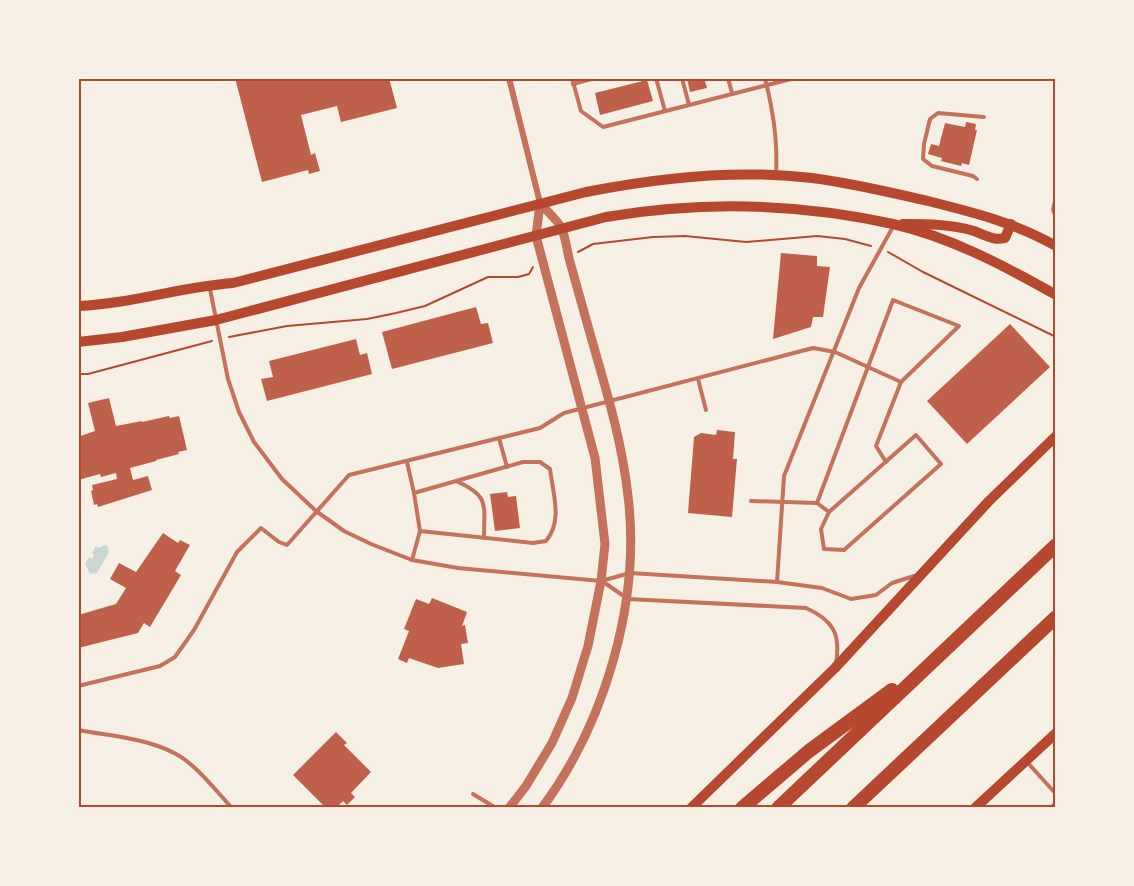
<svg xmlns="http://www.w3.org/2000/svg" width="1134" height="886" viewBox="0 0 1134 886" font-family="'Public Sans',sans-serif">
  <style>
    .water { fill: #c9d6d2 }
    .building { fill: #bf614a }
    .lines { fill: none; stroke-linecap: round; stroke-linejoin: round }
    .path { stroke: #b5482f; stroke-width: 2 }
    .service { stroke: #c5725c; stroke-width: 4 }
    .minor { stroke: #c5725c; stroke-width: 6 }
    .tertiary { stroke: #c5725c; stroke-width: 9 }
    .secondary { stroke: #b5482f; stroke-width: 10 }
    .motorway { stroke: #b5482f; stroke-width: 14 }
    .neatline { fill: none; stroke: #b5482f; stroke-width: 2 }
  </style>
  <rect width="100%" height="100%" fill="#f6efe4"/>
  <polygon class="water" points="105,545 108,547 109,552 97,573 90,574 85,564 89,557 92,559 94,555 92,553 96,546 98,548"/>
  <g class="building">
    <polygon points="235,78 389,78 397,108 341,122 337,106 301,115 311,155 315,153 320,171 309,174 308,170 262,182"/>
    <polygon points="687,78 704,78 707,88 690,92"/>
    <polygon points="647,80 653,101 600,115 595,93"/>
    <polygon points="966,122 976,124 975,130 977,130 969,165 962,163 961,166 941,161 942,158 928,154 931,144 939,146 945,123 965,127"/>
    <polygon points="781,253 817,256 817,266 830,267 823,317 813,317 811,327 773,339"/>
    <polygon points="476,307 481,324 488,323 493,343 392,369 382,332"/>
    <polygon points="1010,324 1050,367 967,444 927,401"/>
    <polygon points="356,339 360,355 367,353 372,374 267,401 261,379 273,377 269,361"/>
    <polygon points="109,398 116,426 142,421 142,422 169,416 170,418 179,416 187,450 178,452 179,454 156,460 156,461 130,468 133,480 148,476 152,490 98,507 97,504 94,505 91,491 93,490 92,485 117,479 116,473 101,477 100,474 78,480 78,437 95,431 88,403"/>
    <polygon points="717,430 735,432 733,459 737,459 732,517 688,513 694,437 701,433 716,435"/>
    <polygon points="507,492 508,497 516,496 520,528 495,531 490,494"/>
    <polygon points="163,533 178,543 180,540 190,545 175,571 181,575 150,627 144,623 138,633 78,648 78,615 116,604 126,588 110,579 119,563 136,572"/>
    <polygon points="432,598 467,612 462,626 465,625 468,643 461,644 464,664 438,668 409,658 407,663 398,659 409,631 404,629 416,599 429,604"/>
    <polygon points="336,732 347,743 344,745 371,772 351,793 355,797 347,805 343,801 336,808 326,808 293,775"/>
  </g>
  <g class="lines">
    <g class="path">
      <polyline points="578,252 593,244 653,237 685,236 746,242 817,236 845,239 871,246"/>
      <polyline points="888,252 923,272 1056,337"/>
      <polyline points="229,337 287,326 367,319 396,313 425,306 488,277 518,277 529,274 533,267"/>
      <polyline points="78,374 88,374 212,341"/>
    </g>
    <g class="service">
      <polyline points="572,78 581,111 603,127 795,78"/>
      <polyline points="656,78 665,111"/>
      <polyline points="682,78 689,105"/>
      <polyline points="728,78 732,93"/>
      <path d="M765,78C773,111 778,141 776,175"/>
      <polyline points="573,84 595,78"/>
      <polyline points="977,179 973,176 932,166 923,159 924,144 930,119 938,113 984,117"/>
      <polyline points="1056,196 1053,210 1056,217"/>
      <polyline points="210,289 228,379 239,412 254,442 282,479 316,511 344,531 371,544 412,560 458,568 601,581 630,573 777,582 822,588 851,599 876,595 892,583 914,576"/>
      <polyline points="698,379 706,410"/>
      <polygon points="916,435 941,464 844,550 824,549 821,529 829,512"/>
      <polyline points="499,438 507,467"/>
      <polyline points="407,462 414,493"/>
      <path d="M456,481C490,496 484,504 484,538"/>
      <polyline points="751,501 817,503"/>
      <polyline points="829,512 817,503 893,300 959,326 901,382 876,446 886,462"/>
      <path d="M412,560L420,531L533,543L546,541C563,521 553,494 550,469L540,462H523L414,493L420,531"/>
      <path d="M602,581L628,599L806,608C833,620 841,634 836,663"/>
      <polyline points="777,582 784,476 859,288 894,225"/>
      <polyline points="78,686 160,666 175,657 194,630 237,552 261,528 279,542 287,545 349,475 540,428 564,413 813,348 835,352 901,382"/>
      <path d="M78,730C109,736 146,738 174,753C195,763 216,791 232,808"/>
      <polyline points="1027,762 1056,794"/>
      <polyline points="473,794 496,808"/>
      <polyline points="1051,808 1056,803"/>
    </g>
    <polyline class="minor" points="509,78 540,203"/>
    <g class="tertiary">
      <path d="M540,203C547,211 556,219 561,227C566,237 567,252 570,262C577,287 584,312 591,337C606,389 622,441 628,496C641,601 605,723 542,808"/>
      <polyline points="509,808 526,786 552,743 572,698 588,646 601,581 605,544 595,458 536,236 540,203"/>
    </g>
    <g class="secondary">
      <path d="M903,224C928,224 950,224 974,231C985,235 994,241 1005,238L1011,224"/>
      <path d="M78,306C130,304 180,287 233,283L586,192C661,177 736,169 812,178C851,183 889,192 928,201C972,212 1016,223 1056,246"/>
      <path d="M78,342L122,337L216,320L606,217C701,201 798,203 893,224C950,237 1005,266 1056,295"/>
      <polyline points="691,808 835,668 989,501 1056,436"/>
      <polyline points="975,808 1056,733"/>
    </g>
    <g class="motorway">
      <polyline points="742,808 809,751 892,690"/>
      <polyline points="778,808 1056,545"/>
      <polyline points="853,808 1056,617"/>
    </g>
  </g>
  <rect width="1134" height="886" fill="none" stroke="#f6efe4" stroke-width="159"/>
  <rect x="80" y="80" width="974" height="726" class="neatline"/>
</svg>
